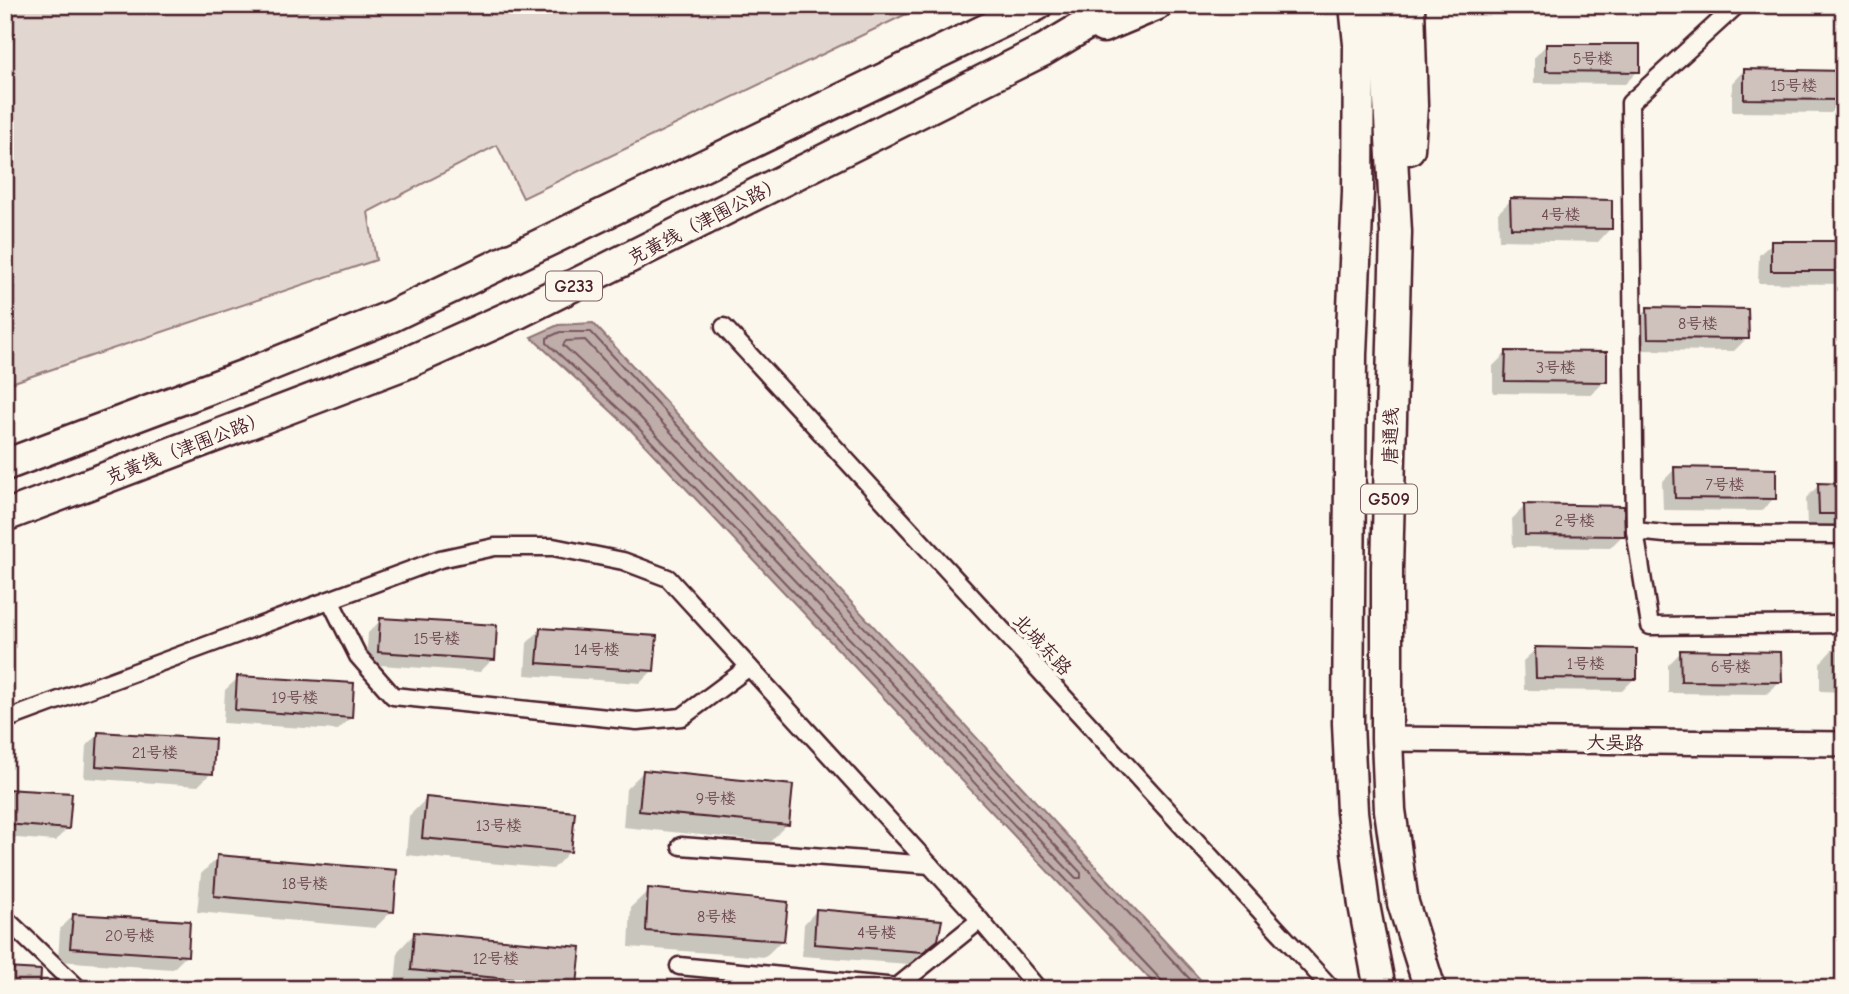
<svg xmlns="http://www.w3.org/2000/svg" width="1849" height="994" viewBox="0 0 1849 994" font-family="'Comic Neue','LXGW WenKai TC',sans-serif">
  <style>
    .green { fill: #e2d7d0; stroke: #967b7e; stroke-width: 2 }
    .water { fill: #bfadaa; stroke: #907477; stroke-width: 2 }
    .shadow { fill: #0003 }
    .lines { fill: none; stroke-linecap: round; stroke-linejoin: round }
    .shore { stroke: #79585e; stroke-width: 2 }
    .building { fill: #cfc2bc; stroke: #4a1f2b; stroke-width: 2 }
    .street-casing { stroke: #4a1f2b; stroke-width: 21 }
    .secondary-casing { stroke: #4a1f2b; stroke-width: 28 }
    .highway-casing { stroke: #4a1f2b; stroke-width: 35 }
    .street { stroke: #fbf7ec; stroke-width: 16 }
    .secondary { stroke: #fbf7ec; stroke-width: 23 }
    .highway { stroke: #fbf7ec; stroke-width: 30 }
    .labels { text-anchor: middle; stroke-width: 7; stroke-linejoin: round; paint-order: stroke }
    .number-label { font-size: 16px; fill: #6b484f }
    .shield { fill: #fbf7ec; stroke: #7f6065; stroke-width: 2 }
    .shield-label { font-size: 18px; font-weight: bold; fill: #4a1f2b }
    .street-label { font-size: 19px; fill: #4a1f2b; stroke: #fbf7ec }
  </style>
  <rect width="100%" height="100%" fill="#fbf7ec"/>
  <filter id="ink" filterUnits="userSpaceOnUse"><feTurbulence type="fractalNoise" baseFrequency=".0143" numOctaves="2"/><feDisplacementMap in="SourceGraphic" scale="14" xChannelSelector="R" yChannelSelector="G"/><feConvolveMatrix kernelMatrix="1 2 1 2 8 2 1 2 1" color-interpolation-filters="sRGB"/></filter>
  <g filter="url(#ink)">
    <polygon class="green" points="5,5 925,5 523,198 497,145 368,212 376,260 5,385"/>
    <polygon class="water" points="593,323 1209,989 1159,989 625,424 531,337 558,325"/>
    <g class="shadow">
      <polygon points="1546,45 1638,71 1625,84 1534,83 1534,58"/>
      <polygon points="1744,70 1844,100 1831,113 1732,112 1732,83"/>
      <polygon points="1511,200 1610,229 1598,242 1499,240 1498,213"/>
      <polygon points="1772,243 1844,243 1844,284 1758,283 1759,255"/>
      <polygon points="1648,309 1747,338 1734,351 1635,350 1635,322"/>
      <polygon points="1506,353 1605,381 1592,394 1493,393 1493,366"/>
      <polygon points="1675,469 1774,498 1762,511 1663,510 1662,482"/>
      <polygon points="1819,485 1844,485 1844,527 1807,526 1806,498"/>
      <polygon points="1525,506 1623,535 1610,548 1513,547 1512,519"/>
      <polygon points="381,620 493,659 480,672 366,664 368,633"/>
      <polygon points="540,630 653,670 640,683 525,675 527,643"/>
      <polygon points="1536,649 1635,678 1622,691 1524,690 1523,661"/>
      <polygon points="1832,650 1844,651 1844,692 1820,691 1820,663"/>
      <polygon points="1681,652 1780,681 1767,694 1668,693 1668,665"/>
      <polygon points="238,678 351,718 338,730 223,723 225,690"/>
      <polygon points="99,733 211,773 198,786 84,778 86,746"/>
      <polygon points="643,772 787,824 770,842 623,827 626,789"/>
      <polygon points="5,791 68,828 55,841 5,837"/>
      <polygon points="426,799 570,851 553,869 406,855 409,816"/>
      <polygon points="218,857 392,911 375,928 197,912 201,874"/>
      <polygon points="649,890 782,940 765,957 629,947 631,907"/>
      <polygon points="816,911 936,940 909,964 802,956 804,924"/>
      <polygon points="73,916 186,956 173,969 58,961 60,929"/>
      <polygon points="415,933 575,984 570,989 420,989 395,986 398,951"/>
      <polygon points="205,978 303,989 194,989"/>
    </g>
    <g class="lines">
      <g class="shore">
        <polygon points="585,340 1081,873 1081,878 1076,878 636,413 563,345 566,341"/>
        <polyline points="1164,989 1162,981 630,419 547,343 547,338 560,332 591,332 1199,989"/>
      </g>
    </g>
    <g class="building">
      <polygon points="1546,44 1640,44 1640,72 1546,71"/>
      <polygon points="1744,69 1844,71 1844,100 1744,99"/>
      <polygon points="1510,198 1612,200 1612,229 1511,228"/>
      <rect x="1771" y="241" width="73" height="30"/>
      <polygon points="1647,307 1748,309 1749,339 1648,338"/>
      <polygon points="1506,351 1607,352 1607,382 1505,381"/>
      <polygon points="1674,467 1776,469 1776,499 1675,498"/>
      <polygon points="1818,483 1844,484 1844,514 1819,514"/>
      <polygon points="1524,504 1624,506 1625,536 1525,535"/>
      <polygon points="380,618 497,625 495,660 378,652"/>
      <polygon points="540,628 657,636 654,671 537,663"/>
      <polygon points="1535,647 1637,649 1637,679 1536,678"/>
      <polygon points="1680,650 1781,652 1782,682 1681,681"/>
      <polygon points="237,676 354,683 352,718 235,710"/>
      <polygon points="98,732 215,739 213,774 96,766"/>
      <polygon points="643,770 793,785 789,825 639,811"/>
      <polygon points="5,789 72,793 69,829 5,824"/>
      <polygon points="426,797 575,812 571,852 422,838"/>
      <polygon points="217,855 397,870 394,912 214,896"/>
      <polygon points="648,888 788,902 784,941 646,931"/>
      <polygon points="816,909 942,920 938,940 923,952 814,944"/>
      <polygon points="73,914 190,921 188,956 70,948"/>
      <polygon points="414,932 581,947 577,985 411,970"/>
      <polygon points="5,968 41,970 40,989 5,989"/>
    </g>
    <g class="lines">
      <defs>
        <g id="street">
          <polyline points="1737,5 1630,103 1635,531 1665,534 1844,535"/>
          <polyline points="724,327 1332,989"/>
          <polyline points="1635,531 1650,626 1844,624"/>
          <polyline points="330,600 358,656 393,696 637,721 682,717 749,667"/>
          <polyline points="5,720 440,559 495,547 553,547 623,561 668,578 980,920 1038,989"/>
          <polyline points="681,846 930,865"/>
          <polyline points="5,918 79,989"/>
          <polyline points="679,966 897,987 980,920"/>
        </g>
        <polyline id="secondary" points="1387,739 1844,744"/>
        <g id="highway">
          <polyline points="1355,5 1359,44 1358,193 1351,354 1348,723 1352,812 1364,905 1380,989"/>
          <polyline points="1384,5 1396,232 1387,569 1387,739 1390,810 1403,903 1430,989"/>
          <polyline points="1103,27 1156,5"/>
          <polyline points="1409,149 1412,106 1409,5"/>
          <polyline points="5,465 248,374 392,316 1037,5"/>
          <polyline points="5,516 402,365 518,313 1044,50 1119,5"/>
        </g>
      </defs>
      <use href="#street" class="street-casing"/>
      <use href="#secondary" class="secondary-casing"/>
      <use href="#highway" class="highway-casing"/>
      <use href="#street" class="street"/>
      <use href="#secondary" class="secondary"/>
      <use href="#highway" class="highway"/>
    </g>
  </g>
  <g class="labels">
    <g class="number-label">
      <text x="1593" y="64">5号楼</text>
      <text x="1794" y="91">15号楼</text>
      <text x="1561" y="220">4号楼</text>
      <text x="1698" y="329">8号楼</text>
      <text x="1556" y="373">3号楼</text>
      <text x="1725" y="490">7号楼</text>
      <text x="1575" y="526">2号楼</text>
      <text x="437" y="644">15号楼</text>
      <text x="597" y="655">14号楼</text>
      <text x="1586" y="669">1号楼</text>
      <text x="1731" y="672">6号楼</text>
      <text x="295" y="703">19号楼</text>
      <text x="155" y="758">21号楼</text>
      <text x="716" y="804">9号楼</text>
      <text x="499" y="831">13号楼</text>
      <text x="305" y="889">18号楼</text>
      <text x="717" y="922">8号楼</text>
      <text x="877" y="938">4号楼</text>
      <text x="130" y="941">20号楼</text>
      <text x="496" y="964">12号楼</text>
    </g>
    <g class="shield">
      <rect x="546" y="271.5" width="56" height="29" rx="5"/>
      <rect x="1361" y="484.5" width="56" height="29" rx="5"/>
    </g>
    <g class="shield-label">
      <text x="574" y="292">G233</text>
      <text x="1389" y="505">G509</text>
    </g>
    <g class="street-label">
      <text transform="translate(705 220) rotate(-27)" y="7">克黄线（津围公路）</text>
      <text transform="translate(1390 436) rotate(-89)" y="7">唐通线</text>
      <text transform="translate(186 447) rotate(-21)" y="7">克黄线（津围公路）</text>
      <text transform="translate(1043 644) rotate(47)" y="7">北城东路</text>
      <text transform="translate(1615 742) rotate(1)" y="7">大吴路</text>
    </g>
  </g>
  <rect width="1849" height="994" fill="none" stroke="#fbf7ec" stroke-width="28"/>
  <rect x="14" y="14" width="1821" height="966" fill="none" stroke="#4a1f2b" stroke-width="2.5" filter="url(#ink)"/>
</svg>
